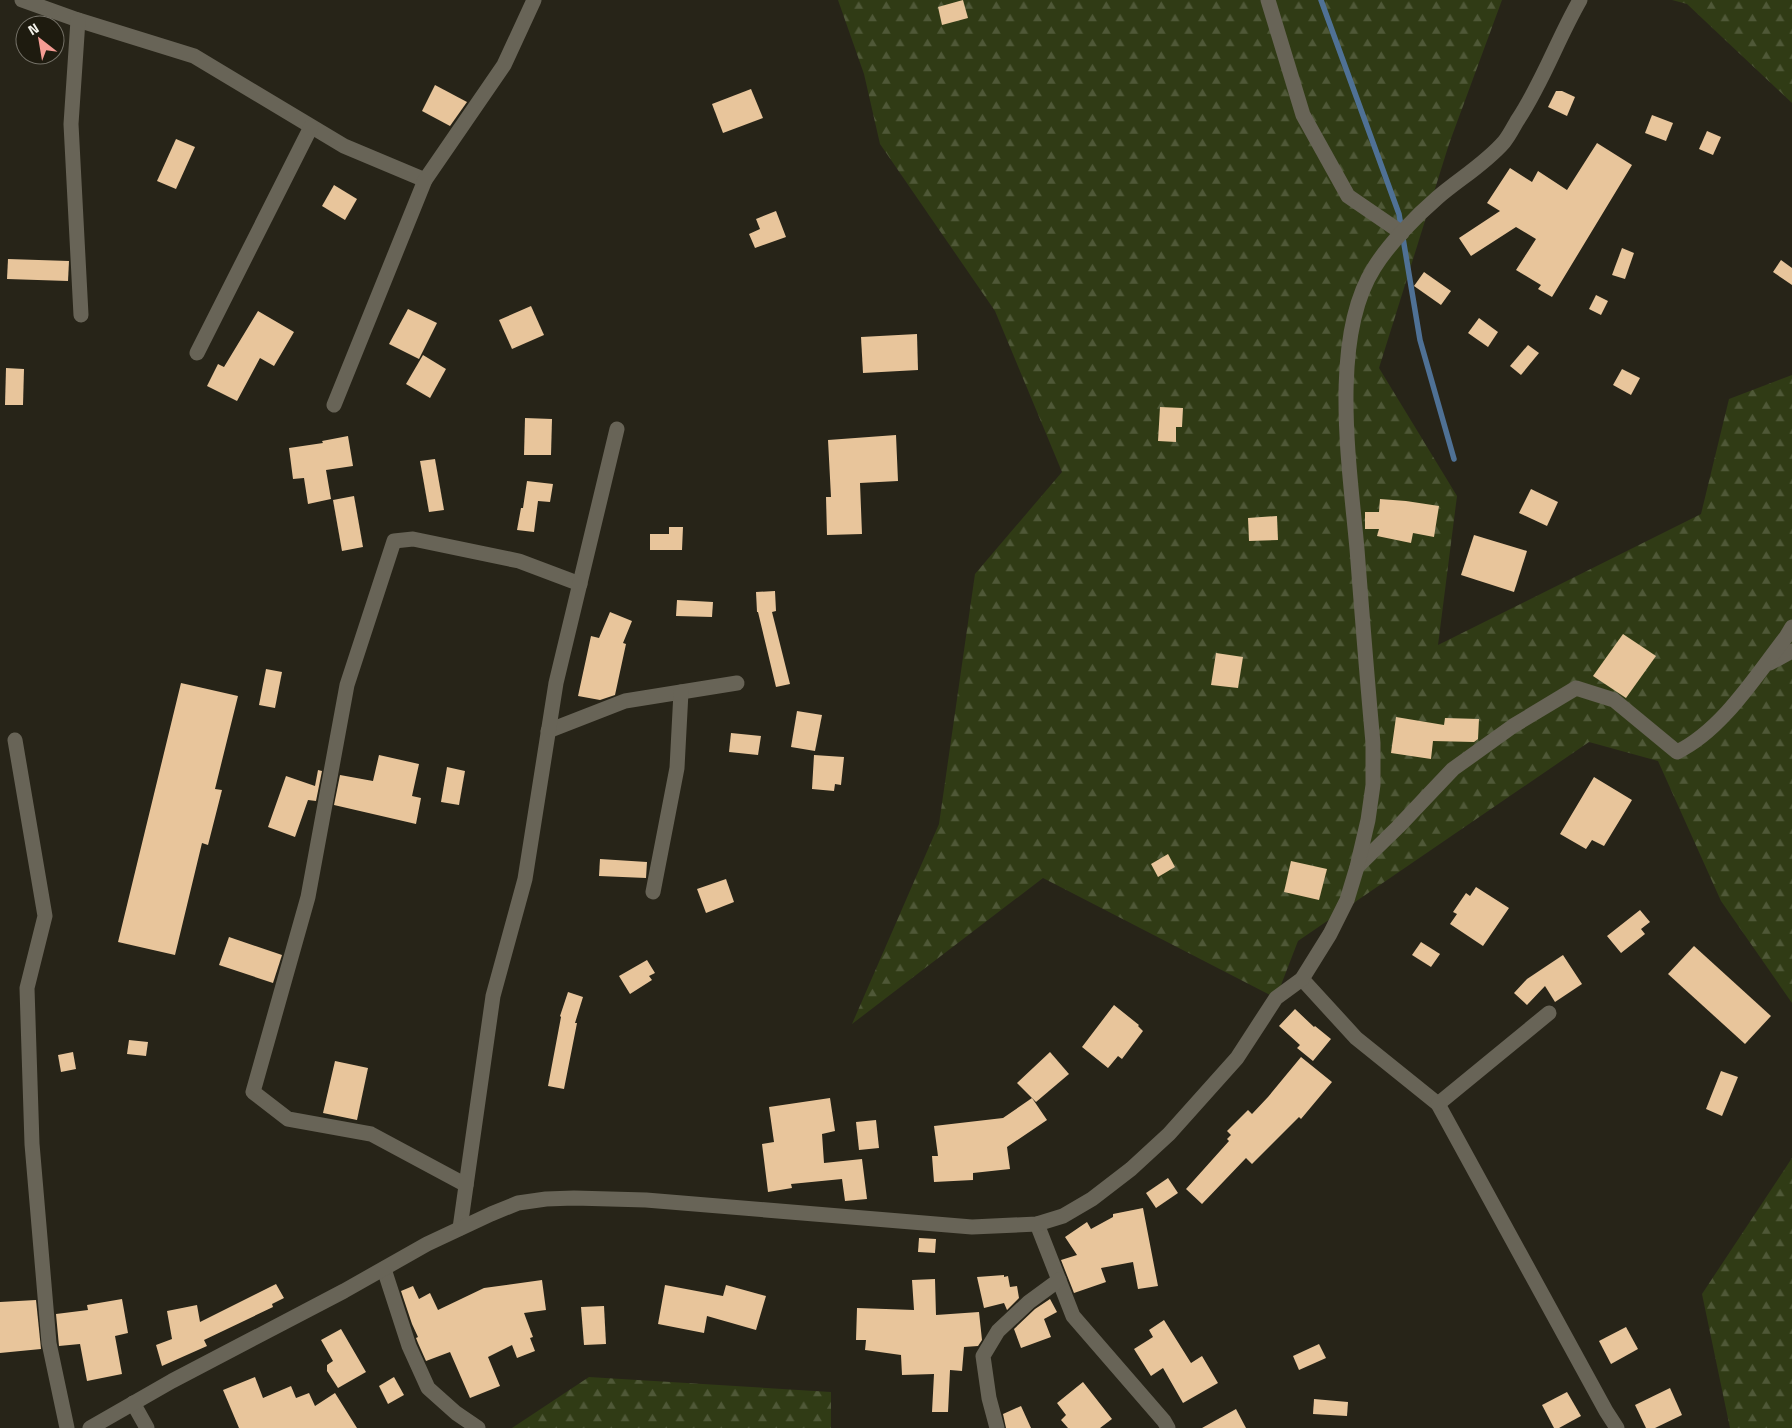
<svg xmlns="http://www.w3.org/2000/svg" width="1792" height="1428" viewBox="0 0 1792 1428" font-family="'Titillium Web',sans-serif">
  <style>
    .forest { fill: url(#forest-firs) }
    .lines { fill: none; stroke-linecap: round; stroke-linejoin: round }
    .stream { stroke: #4f7195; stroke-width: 5.5 }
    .building { fill: #e8c59b }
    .street { stroke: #686457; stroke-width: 15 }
  </style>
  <defs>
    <pattern id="forest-firs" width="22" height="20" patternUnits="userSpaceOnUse" patternTransform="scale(1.25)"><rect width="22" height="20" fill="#303b15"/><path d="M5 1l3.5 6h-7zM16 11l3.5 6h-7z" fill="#4f5837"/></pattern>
  </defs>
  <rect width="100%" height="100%" fill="#272418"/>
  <g class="forest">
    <polygon points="838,0 1502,0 1449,144 1379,368 1457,496 1438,645 1701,514 1729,399 1792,375 1792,1003 1721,901 1658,761 1589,742 1298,941 1276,998 1043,878 852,1024 939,824 975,574 1062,472 995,311 880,144 864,74"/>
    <polygon points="1672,0 1792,0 1792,103 1687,4"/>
    <polygon points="1792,1158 1792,1428 1730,1428 1702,1294"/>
    <polygon points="589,1377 831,1392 831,1428 512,1428"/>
  </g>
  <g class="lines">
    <polyline class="stream" points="1321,0 1399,214 1420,340 1454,459"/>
  </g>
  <g class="building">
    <polygon points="963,0 968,18 942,25 938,7"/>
    <polygon points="435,85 467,102 450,126 422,111"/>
    <polygon points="751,89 763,118 723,133 712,104"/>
    <polygon points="1556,91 1562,91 1575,97 1567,116 1548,107"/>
    <polygon points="1652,115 1673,123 1666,141 1645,133"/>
    <polygon points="1707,131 1721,137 1713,155 1699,149"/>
    <polygon points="176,139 195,147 176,189 157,181"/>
    <polygon points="1597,143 1632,165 1552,297 1538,289 1541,285 1516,270 1536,239 1516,227 1471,256 1459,238 1500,211 1487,203 1510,168 1532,182 1538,171 1567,190"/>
    <polygon points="334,185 357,199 345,220 322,206"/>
    <polygon points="776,211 786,237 755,248 749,234 760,229 756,219"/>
    <polygon points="1622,248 1634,253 1625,279 1612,275"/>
    <polygon points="8,259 69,261 68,281 7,279"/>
    <polygon points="1781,260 1792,268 1792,285 1773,272"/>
    <polygon points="1424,272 1451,291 1441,305 1414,286"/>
    <polygon points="1596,295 1608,301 1601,315 1589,309"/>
    <polygon points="531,306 544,335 512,349 499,320"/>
    <polygon points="408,309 437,323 419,359 389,344"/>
    <polygon points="258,311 294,332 274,366 260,358 237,401 207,386 218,364 224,367"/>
    <polygon points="1479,318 1498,332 1488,347 1468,333"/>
    <polygon points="917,334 918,370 863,373 861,337"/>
    <polygon points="1528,345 1539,353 1521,375 1510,366"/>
    <polygon points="423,355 446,369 430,398 406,384"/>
    <polygon points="6,368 24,369 23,405 5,405"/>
    <polygon points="1622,369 1640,378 1631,395 1613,385"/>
    <polygon points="1160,407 1183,408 1182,427 1176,427 1176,442 1158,441"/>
    <polygon points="525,418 552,419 551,455 524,455"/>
    <polygon points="896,435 898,481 860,483 862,534 827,535 826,497 831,497 828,440"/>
    <polygon points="348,436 353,466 326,470 331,499 308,504 304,478 293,479 289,448 323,443 322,441"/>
    <polygon points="435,459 444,510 429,512 420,461"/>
    <polygon points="527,481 553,484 550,502 538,501 534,532 517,530 521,508 523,508"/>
    <polygon points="1531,489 1558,502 1547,526 1519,513"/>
    <polygon points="354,496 363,547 342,551 333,500"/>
    <polygon points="1380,499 1406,501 1439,506 1434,537 1413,533 1411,543 1377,536 1379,529 1365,529 1365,512 1379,512"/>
    <polygon points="1277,516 1278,540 1249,541 1248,518"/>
    <polygon points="669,527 683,527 682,550 650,550 650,534 669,534"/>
    <polygon points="1474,535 1527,551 1514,592 1461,575"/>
    <polygon points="775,591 776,611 772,612 790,684 776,687 758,612 757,612 756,592"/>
    <polygon points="677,600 713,602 712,617 676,616"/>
    <polygon points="610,612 632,621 623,643 626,644 615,695 600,700 578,696 591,636 599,638"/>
    <polygon points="1623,634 1656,656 1626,698 1593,676"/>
    <polygon points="1216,653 1243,657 1238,688 1211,685"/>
    <polygon points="266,669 282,672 275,708 259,705"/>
    <polygon points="181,683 238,696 215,789 222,790 208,845 202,843 175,955 118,942"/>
    <polygon points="797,711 822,715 815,751 791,747"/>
    <polygon points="1396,717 1444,725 1445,718 1479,719 1478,739 1474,742 1433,741 1431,759 1391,753"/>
    <polygon points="731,733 761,736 758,755 729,752"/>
    <polygon points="379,755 419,764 412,796 421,798 416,824 334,805 340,775 373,781"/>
    <polygon points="814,755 844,757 841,785 835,784 834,791 812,789"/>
    <polygon points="447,767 465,771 459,805 441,802"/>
    <polygon points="318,770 322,771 316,801 308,800 295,837 268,827 286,776 315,786"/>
    <polygon points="1594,777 1632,800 1604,846 1592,840 1586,849 1560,834"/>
    <polygon points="1168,854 1175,867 1158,877 1151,864"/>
    <polygon points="600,859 647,862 646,878 599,876"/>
    <polygon points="1291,861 1327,869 1319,900 1284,892"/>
    <polygon points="726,879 734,902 706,913 697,889"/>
    <polygon points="1476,887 1509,908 1483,946 1450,924 1457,914 1453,912 1466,893 1470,896"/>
    <polygon points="1640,910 1650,922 1641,929 1645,934 1621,953 1607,936"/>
    <polygon points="229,937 282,955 273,983 219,965"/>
    <polygon points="1421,942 1440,954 1431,967 1412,955"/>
    <polygon points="1694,946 1771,1016 1745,1044 1668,974"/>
    <polygon points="1563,955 1582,984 1555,1002 1545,986 1527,1005 1514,993 1527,979"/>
    <polygon points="647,960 655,973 649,976 652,980 630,994 619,976"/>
    <polygon points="568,992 583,997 575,1023 577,1023 564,1089 548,1086 561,1017 560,1016"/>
    <polygon points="1114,1005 1139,1025 1138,1026 1143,1031 1122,1059 1118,1056 1108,1068 1082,1047"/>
    <polygon points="1295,1009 1314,1027 1315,1026 1331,1039 1313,1061 1297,1048 1300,1045 1279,1026"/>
    <polygon points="129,1040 148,1042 146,1056 127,1054"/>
    <polygon points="73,1052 76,1069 61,1072 58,1055"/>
    <polygon points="1050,1052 1069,1074 1036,1102 1017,1083"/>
    <polygon points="1301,1057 1332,1082 1301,1119 1299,1117 1252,1164 1246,1158 1202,1204 1186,1189 1229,1141 1227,1139 1231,1135 1227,1131 1248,1110 1252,1114 1268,1097"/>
    <polygon points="335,1061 368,1068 357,1120 323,1113"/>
    <polygon points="1721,1071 1738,1077 1722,1116 1706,1109"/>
    <polygon points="830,1098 835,1131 822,1134 824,1163 862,1159 867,1199 845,1201 842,1179 791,1184 792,1188 768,1192 762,1144 774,1142 769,1107"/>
    <polygon points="1032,1098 1047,1120 1007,1147 1010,1169 973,1173 973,1180 934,1182 932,1156 938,1156 934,1126 1003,1118"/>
    <polygon points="876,1120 879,1148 859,1150 856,1122"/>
    <polygon points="1168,1178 1178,1193 1156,1208 1146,1193"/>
    <polygon points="1143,1208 1158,1286 1138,1289 1133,1262 1101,1268 1106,1282 1074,1293 1061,1260 1077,1255 1065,1237 1087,1222 1091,1229 1113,1217 1113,1214"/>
    <polygon points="919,1238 936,1239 935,1253 918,1252"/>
    <polygon points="1004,1275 1004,1277 1008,1276 1010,1287 1017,1286 1019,1298 1007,1310 1004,1303 984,1308 977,1277"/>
    <polygon points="935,1279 936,1315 979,1312 982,1340 978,1346 964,1347 962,1371 950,1370 948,1412 932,1412 934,1374 902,1375 901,1355 865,1350 866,1340 856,1340 857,1308 914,1310 912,1280"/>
    <polygon points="542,1280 546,1310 524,1313 533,1337 530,1338 535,1351 517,1358 512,1345 488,1357 500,1386 470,1398 450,1352 426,1361 418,1343 416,1338 418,1337 412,1324 401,1291 413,1286 419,1299 430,1293 438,1310 484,1288"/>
    <polygon points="276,1284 284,1298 272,1304 273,1307 204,1340 207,1346 162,1366 156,1345 172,1339 167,1311 197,1305 200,1322"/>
    <polygon points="665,1285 723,1296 726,1285 766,1296 756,1330 707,1316 704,1333 658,1324"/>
    <polygon points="122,1299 128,1333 115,1336 122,1374 87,1381 80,1344 59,1346 56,1314 88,1310 87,1305"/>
    <polygon points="1050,1299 1057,1312 1044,1319 1051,1337 1021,1348 1014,1329 1035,1309"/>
    <polygon points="36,1300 41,1349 0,1353 0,1302"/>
    <polygon points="604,1306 606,1344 584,1345 581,1307"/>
    <polygon points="1164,1320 1191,1363 1202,1356 1218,1383 1183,1403 1163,1368 1151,1376 1134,1349 1153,1337 1149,1330"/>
    <polygon points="1626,1327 1638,1349 1611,1364 1599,1341"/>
    <polygon points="341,1329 366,1372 338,1388 327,1371 327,1365 333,1361 321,1340"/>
    <polygon points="1319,1344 1326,1358 1299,1370 1293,1356"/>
    <polygon points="255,1377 263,1398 291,1386 296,1398 309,1393 315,1406 335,1393 357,1428 239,1428 223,1390"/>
    <polygon points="394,1377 404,1395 388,1404 379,1386"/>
    <polygon points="1083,1382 1112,1419 1100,1428 1068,1428 1061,1420 1066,1415 1057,1403"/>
    <polygon points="1670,1388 1682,1415 1655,1428 1646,1428 1635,1405"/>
    <polygon points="1567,1392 1581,1416 1559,1428 1554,1428 1542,1405"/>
    <polygon points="1314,1399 1348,1402 1347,1416 1313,1414"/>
    <polygon points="1021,1406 1031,1428 1006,1428 1003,1414"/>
    <polygon points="1236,1409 1246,1428 1202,1428"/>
  </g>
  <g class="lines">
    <g class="street">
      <polyline points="22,0 78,20 194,56 344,146 425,180"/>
      <polyline points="1268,0 1303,115 1348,196 1402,233"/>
      <polyline points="78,20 71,124 81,315"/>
      <polyline points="197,353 311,127"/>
      <polyline points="334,405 425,180 504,65 534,0"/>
      <polyline points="1770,663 1792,651"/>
      <polyline points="548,731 625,701 737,683"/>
      <polyline points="15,740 45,916 27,988 32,1144 49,1343 67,1428"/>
      <path d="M1357,867L1398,827L1453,769L1513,726L1576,688L1614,700L1677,752C1722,730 1755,677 1786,637L1792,627"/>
      <polyline points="653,892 677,768 681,692"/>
      <polyline points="1302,979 1356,1038 1438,1104 1606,1411 1617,1428"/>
      <polyline points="1438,1104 1549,1013"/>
      <polyline points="466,1185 371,1134 288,1119 253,1092 308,897 347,685 394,541 413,539 519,561 580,584"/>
      <polyline points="1037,1224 1073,1316 1164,1421 1168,1428"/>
      <polyline points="460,1228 493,996 525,879 556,683 617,429"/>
      <polyline points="384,1269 409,1346 428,1388 456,1413 478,1428"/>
      <polyline points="133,1403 147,1428"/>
      <path d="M90,1428L172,1381L344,1291L427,1244L491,1214L518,1203L546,1199L574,1198L646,1200L972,1227L1037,1224L1063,1216L1092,1199L1131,1169L1169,1134L1237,1058L1276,998L1302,979L1330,934L1347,900L1357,867L1368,820L1373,785V743C1367,678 1362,614 1357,549C1350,469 1329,339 1374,268C1388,245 1416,216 1437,198C1459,179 1485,164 1504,142C1509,136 1513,128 1517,121C1543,82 1557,40 1580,0"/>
      <polyline points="997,1428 989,1398 983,1356 998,1331 1029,1302 1059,1280"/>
    </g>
  </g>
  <g transform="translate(40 40) rotate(329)"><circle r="24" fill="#1e1b0f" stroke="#747167"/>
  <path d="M0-4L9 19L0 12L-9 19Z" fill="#f59c94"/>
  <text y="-8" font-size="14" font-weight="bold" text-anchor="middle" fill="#f5f3eb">N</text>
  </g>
</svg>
